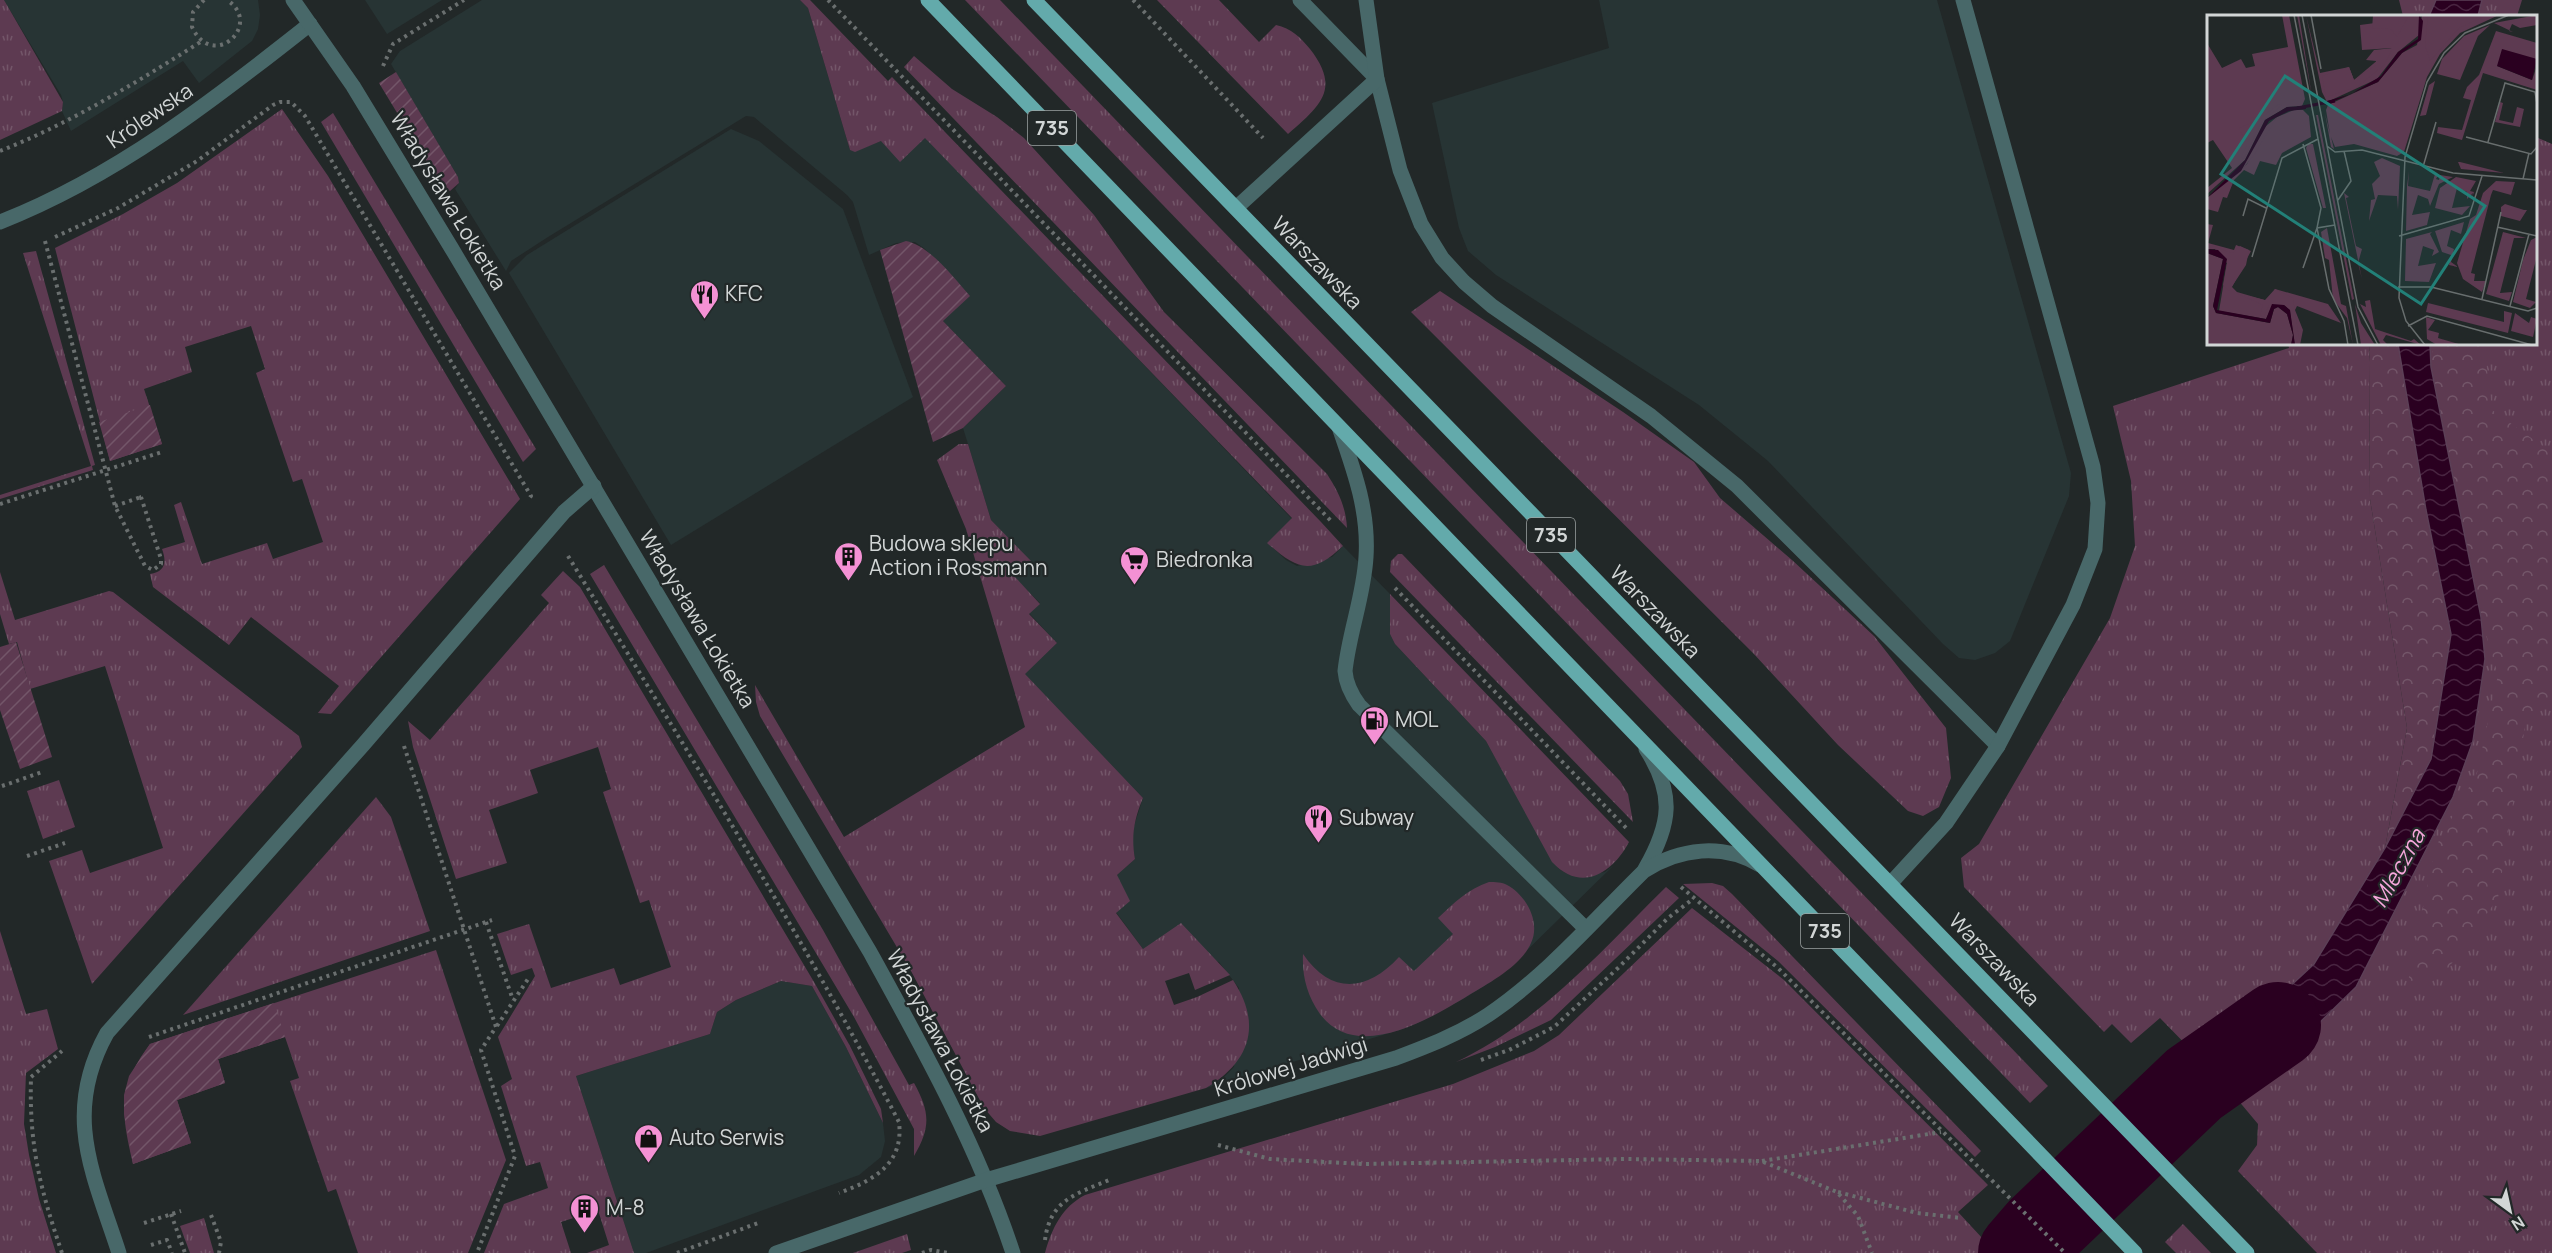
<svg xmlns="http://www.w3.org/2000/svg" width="2552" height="1253" viewBox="0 0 2552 1253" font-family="Manrope,sans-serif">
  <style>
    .built { fill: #273434 }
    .grass { fill: url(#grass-tufts) }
    .forest { fill: url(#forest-crowns) }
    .garden { fill: url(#garden-furrows) }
    .water { fill: url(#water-waves); stroke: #5c4057; stroke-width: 1.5 }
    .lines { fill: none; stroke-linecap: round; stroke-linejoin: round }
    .river { stroke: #2a0020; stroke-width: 86 }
    .path { stroke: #6a6f6f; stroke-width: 4; stroke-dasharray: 3 4.5; stroke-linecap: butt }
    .service { stroke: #486869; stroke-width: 15 }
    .minor { stroke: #486869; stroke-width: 15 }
    .primary { stroke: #63aaab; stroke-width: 15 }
    .labels { text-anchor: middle; stroke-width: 4.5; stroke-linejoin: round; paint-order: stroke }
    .shield { fill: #222828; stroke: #9da2a2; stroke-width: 1.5 }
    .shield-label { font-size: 20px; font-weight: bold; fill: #d2d6d6 }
    .street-label { font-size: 21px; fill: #d2d6d6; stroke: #222828 }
    .poi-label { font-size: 21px; fill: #d2d6d6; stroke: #222828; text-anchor: start }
    .water-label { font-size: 22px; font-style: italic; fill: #f6a7dc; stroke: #222828 }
    .inset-river { fill: none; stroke: #2a0020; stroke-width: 3 }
    .inset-road { fill: none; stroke: #686e6e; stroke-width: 1.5 }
    .view { fill: #228078; fill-opacity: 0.15; stroke: #228078; stroke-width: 3 }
    .inset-edge { fill: none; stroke: #d2d6d6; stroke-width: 3 }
  </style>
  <defs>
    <pattern id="grass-tufts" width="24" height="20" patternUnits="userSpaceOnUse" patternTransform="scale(1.5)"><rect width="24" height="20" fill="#5d3a51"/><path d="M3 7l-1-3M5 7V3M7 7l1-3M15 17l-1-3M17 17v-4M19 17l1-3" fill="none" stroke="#735669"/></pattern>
    <pattern id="forest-crowns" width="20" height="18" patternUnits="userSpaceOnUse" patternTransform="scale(1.5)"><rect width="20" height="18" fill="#5d3a51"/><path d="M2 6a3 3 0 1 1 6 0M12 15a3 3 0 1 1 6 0" fill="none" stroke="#735669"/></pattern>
    <pattern id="garden-furrows" width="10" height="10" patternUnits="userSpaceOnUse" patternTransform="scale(1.5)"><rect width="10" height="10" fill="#5d3a51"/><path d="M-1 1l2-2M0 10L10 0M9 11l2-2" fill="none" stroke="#735669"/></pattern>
    <pattern id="water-waves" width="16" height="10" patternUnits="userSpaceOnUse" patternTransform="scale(1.5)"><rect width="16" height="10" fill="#2a0020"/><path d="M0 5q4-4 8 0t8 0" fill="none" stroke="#482440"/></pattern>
  </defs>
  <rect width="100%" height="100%" fill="#222828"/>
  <g class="built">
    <polygon points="4,0 258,0 260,15 258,29 252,41 199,83 183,61 71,131 62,111 63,102 61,95"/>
    <polygon points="365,0 442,0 387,34"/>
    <polygon points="482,0 800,0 808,8 850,150 855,151 881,141 925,137 1292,519 1268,543 1286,560 1297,566 1332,557 1343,546 1390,594 1390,634 1395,644 1486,741 1559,869 1568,874 1580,877 1605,872 1614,865 1514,963 1489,983 1463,999 1420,1022 1403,1029 1206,1088 1223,1078 1234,1067 1239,988 1219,962 1143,949 1116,912 1117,875 1135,859 1132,843 1134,826 1143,798 1024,674 1057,643 1029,613 1040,603 1014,577 998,528 991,520 968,444 963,428 1006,386 943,321 969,295 925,249 915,242 896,243 869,255 853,202 847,195 754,117 746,116 548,237 511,261 506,271 455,189 459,183 458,177 391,64 400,51"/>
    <polygon points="1599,0 1937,0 2071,473 2069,496 2010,641 1995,653 1975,660 1959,658 1943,644 1768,461 1699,405 1496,275 1468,251 1459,228 1432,103 1609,48"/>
    <polygon points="731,129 759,141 843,209 913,397 671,545 509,273 527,255"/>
    <polygon points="781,981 812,986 846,1047 883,1123 885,1141 881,1157 859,1175 646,1253 634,1253 576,1076 710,1034 717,1012 736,1000"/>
  </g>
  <g class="grass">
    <polygon points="0,0 4,0 63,102 62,111 0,140"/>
    <path d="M800,0H810L888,81L892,77L1321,522L1343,546C1311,576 1298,570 1267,543L1292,518L925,138L900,162L881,141L855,152L850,150L808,8Z"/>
    <polygon points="965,0 1000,0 2048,1086 2030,1103"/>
    <path d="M1157,0H1219L1259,42L1276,25C1291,28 1301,38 1310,49C1341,89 1321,105 1288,134Z"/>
    <polygon points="2399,0 2436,0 2429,16 2403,16"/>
    <polygon points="2482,0 2522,0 2517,16 2478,16"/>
    <path d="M914,56L952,89L997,117L1024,138L1094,215L1164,312L1327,474C1338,491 1346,507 1347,528L904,67Z"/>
    <path d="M282,109L328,176L520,499L331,714L318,713L339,686L251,617L229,645L153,587L150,574C165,572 167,562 162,549L185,542L174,505L181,502L202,564L267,543L273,559L323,542L302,479L293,482L256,373L265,369L251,326L185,347L192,372L144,389L162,444L110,461L55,248L123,214L177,183Z"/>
    <polygon points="333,113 536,449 523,462 321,122"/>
    <polygon points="2536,137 2552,144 2552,1253 2317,1253 2238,1171 2257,1145 2258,1124 2227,1087 2242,1072 2272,1064 2390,921 2453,797 2473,741 2485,659 2481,617 2431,366 2430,344 2536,344"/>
    <polygon points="36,251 95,465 92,466 93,470 0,499 0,495 91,466 23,253"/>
    <polygon points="1440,291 1623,412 1694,462 1720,498 1792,560 1874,636 1946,728 1951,778 1939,807 1923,816 1908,811 1838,745 1753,653 1411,312"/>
    <polygon points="2288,344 2370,344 2369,362 2370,499 2407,728 2385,848 2314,964 2270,1005 2198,1057 2160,1018 2131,1043 2112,1024 2104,1032 1964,887 1961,858 1979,844 2110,618 2135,546 2131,481 2113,406 2289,348"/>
    <path d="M959,444H968L991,520L1031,561L1015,577L1040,604L1029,614L1057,643L1025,674L1143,798C1134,819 1131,837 1135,859L1117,875L1130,901L1116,913L1143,949L1181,923L1230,975L1195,990L1189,973L1165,981L1174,1005L1197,997L1233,980C1262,1024 1251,1061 1206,1088L1040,1136L1010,1131L996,1122L984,1108L911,971L760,716L756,702L755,685L844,837L1025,727L966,529L937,460Z"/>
    <polygon points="1398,554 1402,554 1620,781 1628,794 1633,822 1390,572 1391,561"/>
    <path d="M604,565L823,930L909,1085L914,1083C930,1112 931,1127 914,1156V1129L854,1017L590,574Z"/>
    <polygon points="563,571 580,587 814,982 850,1046 881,1109 883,1123 846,1047 812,986 781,981 736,1000 717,1012 710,1034 576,1076 634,1253 587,1253 609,1245 598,1210 561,1222 571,1253 484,1253 504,1204 548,1188 540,1162 526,1166 501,1086 512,1079 498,1037 535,976 532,968 511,975 497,934 529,924 551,988 614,968 620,985 671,967 649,900 640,903 603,792 611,789 598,747 530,770 538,793 489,810 507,863 456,879 413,747 408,721 430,740 549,603 541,595"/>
    <polygon points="0,572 15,620 109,591 113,592 299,736 302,747 92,984 49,861 82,850 90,873 163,848 105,666 30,689 17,642 9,644 0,614"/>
    <path d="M1390,594L1629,842C1612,874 1581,893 1552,862L1486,741L1395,644L1390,634Z"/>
    <polygon points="59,780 75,827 43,839 27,791"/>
    <polygon points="376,797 391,817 430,931 183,1015"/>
    <path d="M1489,882C1495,882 1502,882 1507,885C1526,895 1541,922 1531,943C1521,966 1489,983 1469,995C1430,1019 1356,1063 1320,1014C1307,995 1302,977 1303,954C1331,995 1367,992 1399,957L1414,971L1453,934L1438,918C1454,903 1468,889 1489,882Z"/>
    <polygon points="1712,883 1723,886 1732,894 1981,1151 1975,1157 1778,961 1683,884"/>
    <path d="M1666,887L1679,898L1551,1020L1495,1047L1456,1062C1539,1023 1602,950 1666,887Z"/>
    <path d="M1692,908L1784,980L1988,1185L1958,1212L1996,1253H1045C1052,1228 1062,1207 1085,1195L1453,1084L1534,1051L1559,1035Z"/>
    <polygon points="0,931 26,1014 47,1009 58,1049 26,1073 24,1124 29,1155 39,1199 56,1253 0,1253"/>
    <path d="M436,950L506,1160L468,1253H358L336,1189L328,1192L290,1081L299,1078L285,1037L218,1059L225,1083L177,1100L191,1143L133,1164C121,1112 117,1088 150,1044Z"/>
    <polygon points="204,1218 214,1253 190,1253 180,1226"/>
    <polygon points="2183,1224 2211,1253 2176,1253 2165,1242"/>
    <polygon points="907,1234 911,1250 902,1253 853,1253"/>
  </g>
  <g class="forest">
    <polygon points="2370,344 2398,344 2426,510 2451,634 2431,759 2385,848 2407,728 2370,499 2369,362"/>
    <polygon points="2433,344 2484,344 2492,410 2552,453 2552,693 2526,720 2498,898 2447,970 2408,982 2435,848 2477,773 2498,675 2481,617 2431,366"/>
  </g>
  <g class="garden">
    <polygon points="396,72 458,177 459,183 450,191 442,187 379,83"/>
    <path d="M906,241C929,245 954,278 970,296L943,321L1006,386L963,428L933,442L880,250Z"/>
    <polygon points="150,405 162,444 110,461 99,422"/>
    <polygon points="16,642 52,757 20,769 0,710 0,647"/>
    <polygon points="274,1003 285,1037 218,1059 225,1083 177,1100 191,1143 133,1164 124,1114 124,1095 129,1076 150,1044"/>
  </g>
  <g class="water">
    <polygon points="2436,0 2482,0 2478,16 2429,16"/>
    <polygon points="2398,344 2430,344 2431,367 2481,617 2485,659 2473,741 2453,797 2356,987 2310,1032 2272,1064 2243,1072 2227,1087 2220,1082 2194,1108 2171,1084 2198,1057 2270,1005 2314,964 2385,848 2431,759 2451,634 2426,510"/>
    <polygon points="2025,1224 2050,1249 2046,1253 1996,1253"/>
  </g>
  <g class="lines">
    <polyline class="river" points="2021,1253 2040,1231 2194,1084 2278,1025"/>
    <g class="path">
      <path d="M204,0L193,12L192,27C213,72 264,24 227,0"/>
      <polyline points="828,0 1332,522"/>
      <polyline points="1133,0 1263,138"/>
      <polyline points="383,66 393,44 464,0"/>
      <path d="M0,151C71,123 137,82 202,41"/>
      <polyline points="55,237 118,208 197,161 273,105 280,102 291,102 305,116 531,496 529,499"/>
      <polyline points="45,241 115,506 145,566 153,570 161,564 161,559 141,497 145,496"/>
      <polyline points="0,504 162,452"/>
      <polyline points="115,506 141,497"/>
      <path d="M568,556C682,742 798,928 899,1122C904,1164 874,1180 839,1193"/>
      <polyline points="1395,588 1629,831"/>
      <polyline points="404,746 496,1027 481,1050 515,1156 477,1253"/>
      <polyline points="2,786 42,772"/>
      <polyline points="27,856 65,843"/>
      <polyline points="1681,887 1778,968 2065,1253"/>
      <polyline points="486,922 513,1000"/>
      <polyline points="497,1026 530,976"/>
      <polyline points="149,1037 492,920"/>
      <polyline points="1481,1060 1509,1050 1554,1027 1618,968 1668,918 1693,899"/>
      <polyline points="1218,1145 1270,1159 1363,1164 1626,1159 1761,1161 1837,1192 1858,1216 1872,1253"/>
      <polyline points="1762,1161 1941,1132"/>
      <polyline points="1838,1192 1917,1213 1961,1218"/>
      <polyline points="171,1214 185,1253"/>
      <polyline points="211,1215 221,1242 219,1253"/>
      <polyline points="144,1223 181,1211"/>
      <path d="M1045,1240C1050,1200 1076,1194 1109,1180"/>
      <polyline points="151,1245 167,1240 172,1253"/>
      <path d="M62,1253C40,1188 29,1146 31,1077L62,1051"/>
      <polyline points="677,1253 758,1223"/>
      <polyline points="922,1253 931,1250 948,1253"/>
    </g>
    <g class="service">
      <polyline points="1300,0 1377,79 1400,170 1421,224 1442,258 1464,282 1492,306 1651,416 1737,486 1998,746"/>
      <polyline points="1236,208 1377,79 1366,0"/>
      <path d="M0,222C115,177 214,100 310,24"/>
      <path d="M1339,427C1354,470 1369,511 1366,557C1364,595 1349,633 1345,671C1346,684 1351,694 1359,705L1586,929"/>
      <polyline points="1890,884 1946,823 1998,746 2073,605 2095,549 2098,503 2093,467 1963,0"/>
    </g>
    <g class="minor">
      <path d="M293,0L353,86L452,249L870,952C924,1050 978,1147 1013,1253"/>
      <path d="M1645,869C1671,824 1675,794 1646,749"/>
      <path d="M119,1253C93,1173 62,1114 107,1033L363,745L564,512L594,486"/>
      <path d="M776,1253L986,1180L1396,1058C1428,1046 1459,1034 1488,1015C1546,976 1594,920 1644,871C1680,848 1722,843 1760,865"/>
    </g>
    <g class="primary">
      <polyline points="928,0 2135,1253"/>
      <polyline points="1034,0 2247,1253"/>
    </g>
  </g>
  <defs>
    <symbol id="restaurant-pin" viewBox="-11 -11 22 30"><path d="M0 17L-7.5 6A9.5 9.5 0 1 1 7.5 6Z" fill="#f491d4" stroke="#222828"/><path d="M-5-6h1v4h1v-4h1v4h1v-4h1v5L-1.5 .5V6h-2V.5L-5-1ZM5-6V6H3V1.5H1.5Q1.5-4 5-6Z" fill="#111"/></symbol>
    <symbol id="building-pin" viewBox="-11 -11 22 30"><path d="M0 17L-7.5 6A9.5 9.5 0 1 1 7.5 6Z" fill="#f491d4" stroke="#222828"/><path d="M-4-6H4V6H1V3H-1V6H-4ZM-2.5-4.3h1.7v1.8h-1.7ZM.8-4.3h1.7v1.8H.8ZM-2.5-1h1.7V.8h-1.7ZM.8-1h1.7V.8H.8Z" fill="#111"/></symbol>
    <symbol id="supermarket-pin" viewBox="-11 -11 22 30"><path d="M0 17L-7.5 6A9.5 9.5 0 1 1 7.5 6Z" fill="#f491d4" stroke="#222828"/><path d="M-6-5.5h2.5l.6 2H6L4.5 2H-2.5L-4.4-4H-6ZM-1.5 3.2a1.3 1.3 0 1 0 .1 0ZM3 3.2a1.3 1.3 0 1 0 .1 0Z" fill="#111"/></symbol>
    <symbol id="fuel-pin" viewBox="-11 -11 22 30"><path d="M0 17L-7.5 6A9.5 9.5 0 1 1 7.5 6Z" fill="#f491d4" stroke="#222828"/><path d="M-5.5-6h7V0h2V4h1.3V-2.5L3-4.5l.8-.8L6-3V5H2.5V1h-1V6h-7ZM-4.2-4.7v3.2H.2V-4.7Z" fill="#111"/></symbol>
    <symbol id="shop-pin" viewBox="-11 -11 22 30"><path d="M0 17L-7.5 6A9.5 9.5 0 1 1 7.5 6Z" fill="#f491d4" stroke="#222828"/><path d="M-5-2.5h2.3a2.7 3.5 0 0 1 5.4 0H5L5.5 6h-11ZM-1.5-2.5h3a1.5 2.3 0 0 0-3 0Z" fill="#111"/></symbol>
  </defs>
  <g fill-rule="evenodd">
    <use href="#restaurant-pin" x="688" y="278" width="33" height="45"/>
    <use href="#building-pin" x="832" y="540" width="33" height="45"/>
    <use href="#supermarket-pin" x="1118" y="544" width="33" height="45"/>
    <use href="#fuel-pin" x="1358" y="704" width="33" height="45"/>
    <use href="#restaurant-pin" x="1302" y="802" width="33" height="45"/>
    <use href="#shop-pin" x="632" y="1122" width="33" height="45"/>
    <use href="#building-pin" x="568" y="1192" width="33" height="45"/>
  </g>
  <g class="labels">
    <g class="shield">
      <rect x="1028" y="111" width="48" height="34" rx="4.5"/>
      <rect x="1527" y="518" width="48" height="34" rx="4.5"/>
      <rect x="1801" y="914" width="48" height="34" rx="4.5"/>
    </g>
    <g class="shield-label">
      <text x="1052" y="135">735</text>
      <text x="1551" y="542">735</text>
      <text x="1825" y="938">735</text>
    </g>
    <g class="street-label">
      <text transform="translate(150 116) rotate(-34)" y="7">Królewska</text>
      <text transform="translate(448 201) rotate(59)" y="7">Władysława Łokietka</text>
      <text transform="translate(1317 263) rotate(46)" y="7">Warszawska</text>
      <text transform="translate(1655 612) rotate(46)" y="7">Warszawska</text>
      <text transform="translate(697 619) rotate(59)" y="7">Władysława Łokietka</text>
      <text transform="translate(1994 960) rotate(46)" y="7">Warszawska</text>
      <text transform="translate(940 1041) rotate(62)" y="7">Władysława Łokietka</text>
      <text transform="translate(1291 1067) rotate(-17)" y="7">Królowej Jadwigi</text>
    </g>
    <g class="poi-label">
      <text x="725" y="301">KFC</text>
      <text x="869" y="551">Budowa sklepu<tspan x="869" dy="24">Action i Rossmann</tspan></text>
      <text x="1156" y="567">Biedronka</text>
      <text x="1395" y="727">MOL</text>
      <text x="1339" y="825">Subway</text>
      <text x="669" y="1145">Auto Serwis</text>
      <text x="606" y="1215">M-8</text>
    </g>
    <g class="water-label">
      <text transform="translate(2398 868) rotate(-61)" y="8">Mleczna</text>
    </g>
  </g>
  <g transform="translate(2207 15)">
    <rect width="330" height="330" fill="#222828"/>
    <path d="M75,0H82L98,84L95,91L80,92L58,105L38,145L0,179V173L25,153L6,125L0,128V28L15,53L34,44L39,53L48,51L45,39L81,32ZM90,0H92L105,82L95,27ZM99,0L113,58L142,52L147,65L185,33L155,35L153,10L168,8L167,0H212V20L191,37L170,64L120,87L115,77ZM215,0H292L253,18L233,39L220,62L197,137L190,141L147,129L128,132L124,122L127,134L124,132L118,98L123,119L119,95L121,90L171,67L195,38L210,30ZM330,0V10L313,13L305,9L302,16L306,17L287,8ZM283,10L271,21L253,65L230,59L235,44L257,21ZM289,16L330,28V44L290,51L325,65L330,51V75L276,58L255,125L230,118L231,112L255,115L264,85L256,83L260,72L272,60ZM228,66L219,100L213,101L222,70ZM293,87L296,88L292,105L306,108L310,92L317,94L313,112L288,107ZM87,95H96L102,101L104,122L75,138L69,150L53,146L47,160L37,155L27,165L20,183L16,182L11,197L0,194V183L40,149L63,110L70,102ZM109,100H111L147,284L145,285ZM101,129H106L119,193H116L99,133ZM175,143L193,151L191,195L190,181L171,180L162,206L164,185L168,184L165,169L173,161L167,147ZM251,147H253L297,158L254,154ZM202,156L201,171L223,176L228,159H232L229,164L232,165L233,160L246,162L232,169L223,191L221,184L211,180L205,200L223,197L220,210L199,216L200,171ZM249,162L269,166L263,176L267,177L265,183L266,178L260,184V177L250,173L245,193L263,191L255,200L228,193L233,173ZM289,166L308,167L304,180L286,175L284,180L264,258L268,259L267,266H279L275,277L256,264L250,248L263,204L269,200L276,178ZM137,178L142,182L139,183L149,231L155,234L151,248L155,264ZM298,189L317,195H320L313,206L294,201V192ZM257,207L254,219L244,215L240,231L247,234L244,247L251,252L242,250L244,240L235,237L228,216ZM0,209L6,210L1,228L27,235L29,230L44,236L25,272L30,277L61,286L68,274L121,289L134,308L90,291L88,295L96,315L93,330H88L83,295L77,290L67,288L59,304L12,296L20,248L8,234H0ZM120,213L134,289L139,291L146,330L140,303L126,284L122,245L118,243L114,217ZM225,217L223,219L232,237L225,241L227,235L216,231L211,251L229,248L222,267L198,266L199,224ZM296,217L319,223H307L293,278L305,277L302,286L279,279ZM330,222V241L319,284L329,287L323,293L306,287L316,245L324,225ZM0,238L16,244L6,291L9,298L63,308L67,294L71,292L80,299L86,320L84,330H0ZM163,285L168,314L204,326L207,324L214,330L179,320L176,325L181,330H174L153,289L159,292L158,286ZM221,288L297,307V296L305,298L301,318L219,297ZM148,289L154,308L168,330H154ZM219,302L228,305L221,315L232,318L231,323L255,330H230L220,324Z" fill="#5d3a51"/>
    <path d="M166,0H202L190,22L183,13L165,14ZM221,0H280L252,13L223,46L218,30ZM186,33L177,50L150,72L119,82L115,61L142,52L147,65L169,50V46L159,45L167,35ZM72,89L75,90L53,109L37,144L34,142L40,130L32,113L53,104ZM70,102L47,140L34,156L54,115ZM0,229L25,238L33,231L42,235L39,250L22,276L16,270L20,248L8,234H0ZM68,274L86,283L93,330H88L83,295L77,290H62L57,302L53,300L56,290L29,278L58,285Z" fill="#5d3a51"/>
    <path d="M308,298L322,308L324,302L330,304L326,322L304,316Z" fill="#5d3a51"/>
    <path d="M212,0L216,6L214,25L195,38L171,67L118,90L117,87L144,79L174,61L191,37L211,24ZM295,34L330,44L325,65L290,51ZM99,91V94L82,96L62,106L34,156L0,183L38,145L58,105L80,92ZM0,234L11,235L20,244L10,295L59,304L65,289L77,290L83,295L88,330H84L86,320L80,299L71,292L67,294L63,308L9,298L6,291L16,244L0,238Z" fill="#2a0020"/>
    <path class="inset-river" d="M90,93L128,86"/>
    <path class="inset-road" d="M87,0L151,330M95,0L151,292L171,330M104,0L114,54M259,122L324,139L330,132M281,127L298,68L328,77L330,89M96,129L114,193L110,213L122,274L137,306L141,330M120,131L128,137L155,135L246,158L330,165M216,152L229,107M316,164L322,138M131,185L144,166L137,136M36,201L41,184L59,193M290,212L330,221M192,221L262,201L275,161M45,242L75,143L111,124M96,253L110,213L128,210M191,272H224L321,296L330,293M275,284L294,197M303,291L322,219M201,311L220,301L325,330M218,330L199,306L192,283L198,142L220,67L237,38L258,18L302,0"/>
    <path class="view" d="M78,61L278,191L214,289L14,159Z"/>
    <rect width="330" height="330" class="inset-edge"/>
  </g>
  <g transform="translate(2510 1211) rotate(147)" stroke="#222828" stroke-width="4.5" paint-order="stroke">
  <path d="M0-4.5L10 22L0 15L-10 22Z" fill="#d2d6d6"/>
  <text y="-9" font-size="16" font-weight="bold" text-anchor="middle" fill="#d2d6d6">N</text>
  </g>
</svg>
